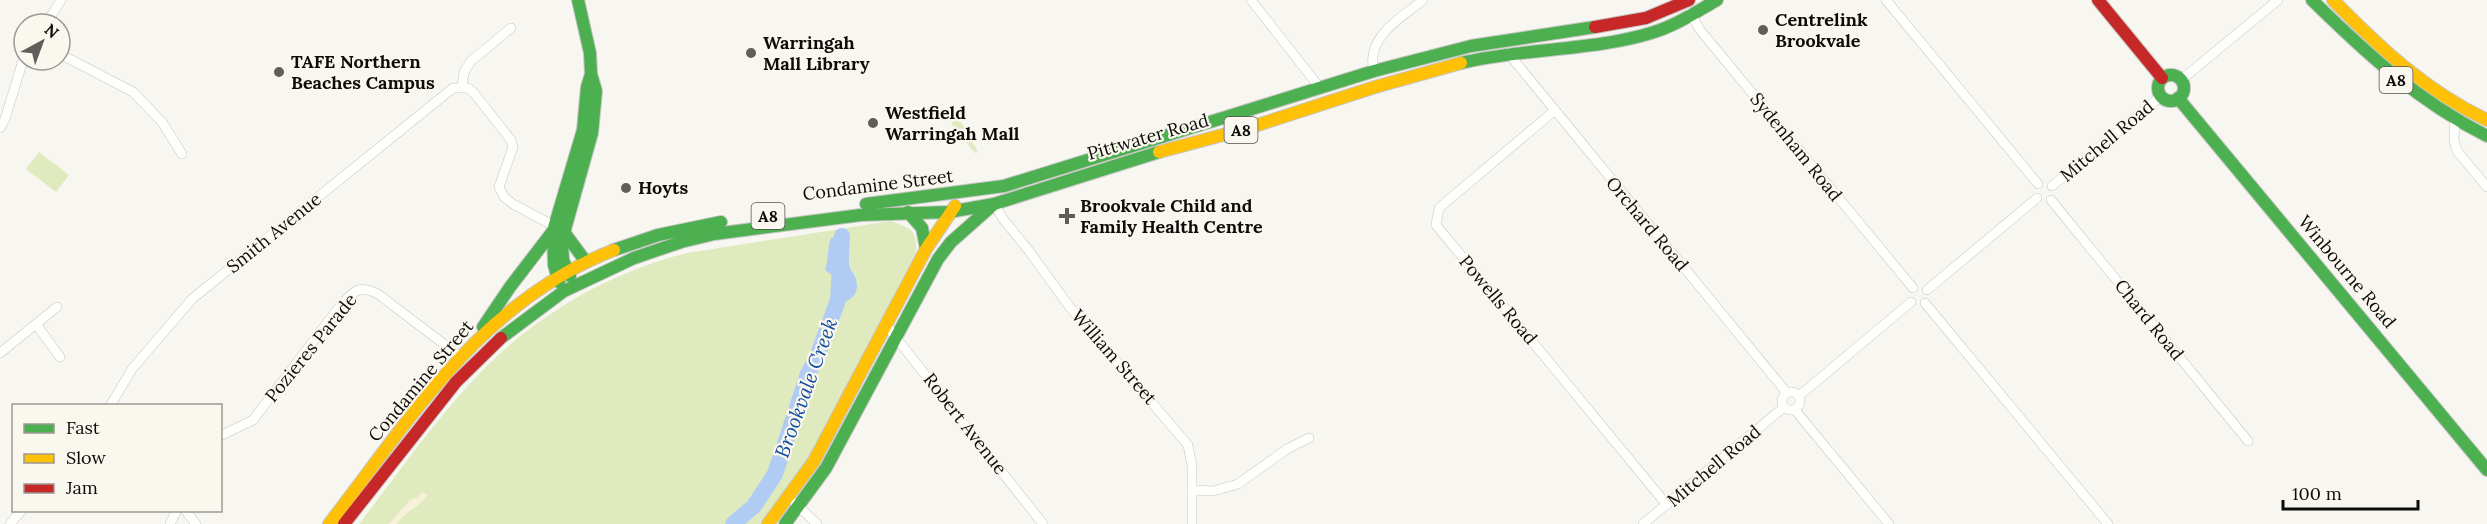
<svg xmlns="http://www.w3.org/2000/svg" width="2487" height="524" viewBox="0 0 2487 524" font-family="Lora,serif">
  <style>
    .green { fill: #dfeabe }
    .sand { fill: #f7f1da }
    .water { fill: #b0cbf4 }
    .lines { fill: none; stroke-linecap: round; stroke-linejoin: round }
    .river { stroke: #b0cbf4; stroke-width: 16 }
    .street-casing { stroke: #c6c5c2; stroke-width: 10 }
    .fast-casing { stroke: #c6c5c2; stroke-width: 14 }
    .slow-casing { stroke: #c6c5c2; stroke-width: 14 }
    .jam-casing { stroke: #c6c5c2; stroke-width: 14 }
    .street { stroke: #fefefd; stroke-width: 9 }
    .fast { stroke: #4caf50; stroke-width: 12 }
    .slow { stroke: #ffc107; stroke-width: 12 }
    .jam { stroke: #c62828; stroke-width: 12 }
    .poi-dot { fill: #5f5e5b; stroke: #faf7ee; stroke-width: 2 }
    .labels { text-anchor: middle; stroke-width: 4.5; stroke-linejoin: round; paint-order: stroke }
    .shield { fill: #faf7ee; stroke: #54524e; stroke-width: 1.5 }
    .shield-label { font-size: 16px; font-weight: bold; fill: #0d0c0a }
    .poi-label { font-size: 18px; font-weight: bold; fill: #0d0c0a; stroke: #faf7ee; text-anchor: start }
    .street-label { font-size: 18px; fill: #0d0c0a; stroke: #faf7ee }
    .water-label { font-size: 20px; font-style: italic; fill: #104ea3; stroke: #faf7ee }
  </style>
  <rect width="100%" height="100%" fill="#f7f6f1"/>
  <g class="green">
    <polygon points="954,121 961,122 978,152 975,153 951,123"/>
    <polygon points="39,152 69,175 56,192 26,169"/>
    <path d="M891,221C909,228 918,229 916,252L809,460L761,524H359C394,479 428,430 466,388C524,322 603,274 687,253Z"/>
  </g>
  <path class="sand" d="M422,492L428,495C420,507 404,512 397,524H389L410,500L418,497Z"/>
  <path class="water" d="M848,236C850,245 848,255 849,264C850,270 853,272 855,277C862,294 849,304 833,303L836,278L825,270C829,259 827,248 831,238Z"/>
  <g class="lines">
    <polyline class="river" points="733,524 754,506 775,474 808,374 817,357 838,300 842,236"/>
    <defs>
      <g id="street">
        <polyline points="1251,0 1320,88"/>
        <polyline points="1886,0 2038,184"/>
        <polyline points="1690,13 1700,30 1913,288"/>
        <polyline points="46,24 61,0"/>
        <polyline points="1508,53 1787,393"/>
        <polyline points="60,54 133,92 162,122 182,154"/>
        <path d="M1374,71C1365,37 1401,18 1423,0"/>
        <polyline points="2181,80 2278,0"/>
        <polyline points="462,87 464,72 471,61 511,28"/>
        <polyline points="1554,111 1439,208 1436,225 1667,505"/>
        <polyline points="2455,120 2454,140 2457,151 2487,187"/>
        <polyline points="0,128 5,119 24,57"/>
        <polyline points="2052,186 2161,96"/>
        <polyline points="2051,200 2248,441"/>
        <polyline points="994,204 1003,219 1029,251 1069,306 1188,445 1192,466 1192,524"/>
        <polyline points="1927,290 2037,198"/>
        <polyline points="1925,303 2108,524"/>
        <polyline points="36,324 60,357"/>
        <polyline points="886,325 1043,524"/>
        <polyline points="0,353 57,307"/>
        <circle cx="1791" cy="401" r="9"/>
        <polyline points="1799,396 1911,302"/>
        <polyline points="110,406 132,369 192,299 453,88 468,88 474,93 511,140 513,147 499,187 504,197 513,204 554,226"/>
        <polyline points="1795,410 1889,524"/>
        <path d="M220,436L253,420L340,306C355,291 357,284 378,294L461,357"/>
        <polyline points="1192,490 1213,491 1238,484 1287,449 1309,438"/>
        <polyline points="795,503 817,524"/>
        <polyline points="185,510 196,524"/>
        <polyline points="10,524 22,510"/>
        <polyline points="170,524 177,510"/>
        <polyline points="1643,524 1784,407"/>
      </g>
      <g id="fast">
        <path d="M2312,0C2366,53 2419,102 2487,136"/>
        <path d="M1461,63C1523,48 1592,51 1651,33C1675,26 1696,12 1717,0"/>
        <circle cx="2171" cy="88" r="13"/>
        <polyline points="2178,98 2487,470"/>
        <polyline points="866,204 1004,186 1374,71 1471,46 1595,27"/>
        <polyline points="908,212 922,228 926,249"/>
        <polyline points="564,232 586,262"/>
        <polyline points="614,250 658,235 721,222"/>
        <polyline points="570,276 563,260 562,240 592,133 596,91 591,74"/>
        <polyline points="559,282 554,265 553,231 583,130 587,87 591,74 590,53 578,0"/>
        <polyline points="483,327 510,287 553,231"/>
        <polyline points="501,338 564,291 634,258 681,242 714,234 861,215 949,212 994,204 1159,152"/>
        <polyline points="785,524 826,468 938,259 951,242 994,204"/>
      </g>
      <g id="slow">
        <path d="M2333,0C2380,48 2426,91 2487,120"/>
        <polyline points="1159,152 1245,129 1375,87 1461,63"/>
        <path d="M329,524C413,416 480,302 614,250"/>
        <polyline points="768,524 814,461 926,249 955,206"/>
      </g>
      <g id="jam">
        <polyline points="2098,0 2162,78"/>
        <polyline points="1595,27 1646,18 1689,0"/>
        <polyline points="344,524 456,382 501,338"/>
      </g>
    </defs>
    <use href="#street" class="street-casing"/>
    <use href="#fast" class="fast-casing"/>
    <use href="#slow" class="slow-casing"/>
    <use href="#jam" class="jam-casing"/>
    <use href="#street" class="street"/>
    <use href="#fast" class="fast"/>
    <use href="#slow" class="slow"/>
    <use href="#jam" class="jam"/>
  </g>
  <g class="poi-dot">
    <circle cx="1763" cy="30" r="6"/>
    <circle cx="751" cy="53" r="6"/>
    <circle cx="279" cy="72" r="6"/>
    <circle cx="873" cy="123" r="6"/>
    <circle cx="626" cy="188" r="6"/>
    <path d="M1064 207h6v6h6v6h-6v6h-6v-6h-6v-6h6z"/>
  </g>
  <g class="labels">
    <g class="shield">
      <rect x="2379.5" y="67" width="33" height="26" rx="4.5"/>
      <rect x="1224.5" y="117" width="33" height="26" rx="4.5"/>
      <rect x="751.5" y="203" width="33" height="26" rx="4.5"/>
    </g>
    <g class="shield-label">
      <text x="2396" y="86">A8</text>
      <text x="1241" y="136">A8</text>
      <text x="768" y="222">A8</text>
    </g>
    <g class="poi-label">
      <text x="1775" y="26">Centrelink<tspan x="1775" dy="21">Brookvale</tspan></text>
      <text x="763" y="49">Warringah<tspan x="763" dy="21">Mall Library</tspan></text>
      <text x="291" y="68">TAFE Northern<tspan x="291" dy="21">Beaches Campus</tspan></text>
      <text x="885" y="119">Westfield<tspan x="885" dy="21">Warringah Mall</tspan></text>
      <text x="638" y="194">Hoyts</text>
      <text x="1080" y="212">Brookvale Child and<tspan x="1080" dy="21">Family Health Centre</tspan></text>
    </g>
    <g class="street-label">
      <text transform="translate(1148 137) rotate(-16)" y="6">Pittwater Road</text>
      <text transform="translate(2107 141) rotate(-40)" y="6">Mitchell Road</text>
      <text transform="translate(1796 147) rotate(51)" y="6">Sydenham Road</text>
      <text transform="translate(878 185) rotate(-7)" y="6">Condamine Street</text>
      <text transform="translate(1647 224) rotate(50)" y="6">Orchard Road</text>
      <text transform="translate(274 233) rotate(-39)" y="6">Smith Avenue</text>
      <text transform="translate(2347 272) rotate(50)" y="6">Winbourne Road</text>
      <text transform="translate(1498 300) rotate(50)" y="6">Powells Road</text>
      <text transform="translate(2149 320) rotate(51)" y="6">Chard Road</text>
      <text transform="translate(311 348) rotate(-51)" y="6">Pozieres Parade</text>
      <text transform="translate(1114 357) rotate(49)" y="6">William Street</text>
      <text transform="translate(421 381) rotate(-50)" y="6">Condamine Street</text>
      <text transform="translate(965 424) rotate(52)" y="6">Robert Avenue</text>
      <text transform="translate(1714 466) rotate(-40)" y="6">Mitchell Road</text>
    </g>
    <g class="water-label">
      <text transform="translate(806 388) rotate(-70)" y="7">Brookvale Creek</text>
    </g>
  </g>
  <rect x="12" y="404" width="210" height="108" fill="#faf7ee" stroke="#9b9993" stroke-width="1.5"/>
  <rect x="24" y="424" width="30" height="9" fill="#4caf50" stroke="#9b9993" stroke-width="1.5"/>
  <text x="66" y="434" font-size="18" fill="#0d0c0a">Fast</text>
  <rect x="24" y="454" width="30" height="9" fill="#ffc107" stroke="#9b9993" stroke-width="1.5"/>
  <text x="66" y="464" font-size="18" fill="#0d0c0a">Slow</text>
  <rect x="24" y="484" width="30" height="9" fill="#c62828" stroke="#9b9993" stroke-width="1.5"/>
  <text x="66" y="494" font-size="18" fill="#0d0c0a">Jam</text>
  <g transform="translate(42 42) rotate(41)"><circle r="28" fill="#faf7ee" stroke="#9b9993" stroke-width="1.5"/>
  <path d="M0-4.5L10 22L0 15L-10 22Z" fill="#5f5e5b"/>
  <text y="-9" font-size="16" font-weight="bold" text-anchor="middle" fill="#0d0c0a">N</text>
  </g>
  <path d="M2283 500v9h135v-9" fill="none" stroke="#0d0c0a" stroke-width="3"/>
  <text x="2292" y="500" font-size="18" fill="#0d0c0a" stroke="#faf7ee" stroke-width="4.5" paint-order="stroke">100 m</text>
</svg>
